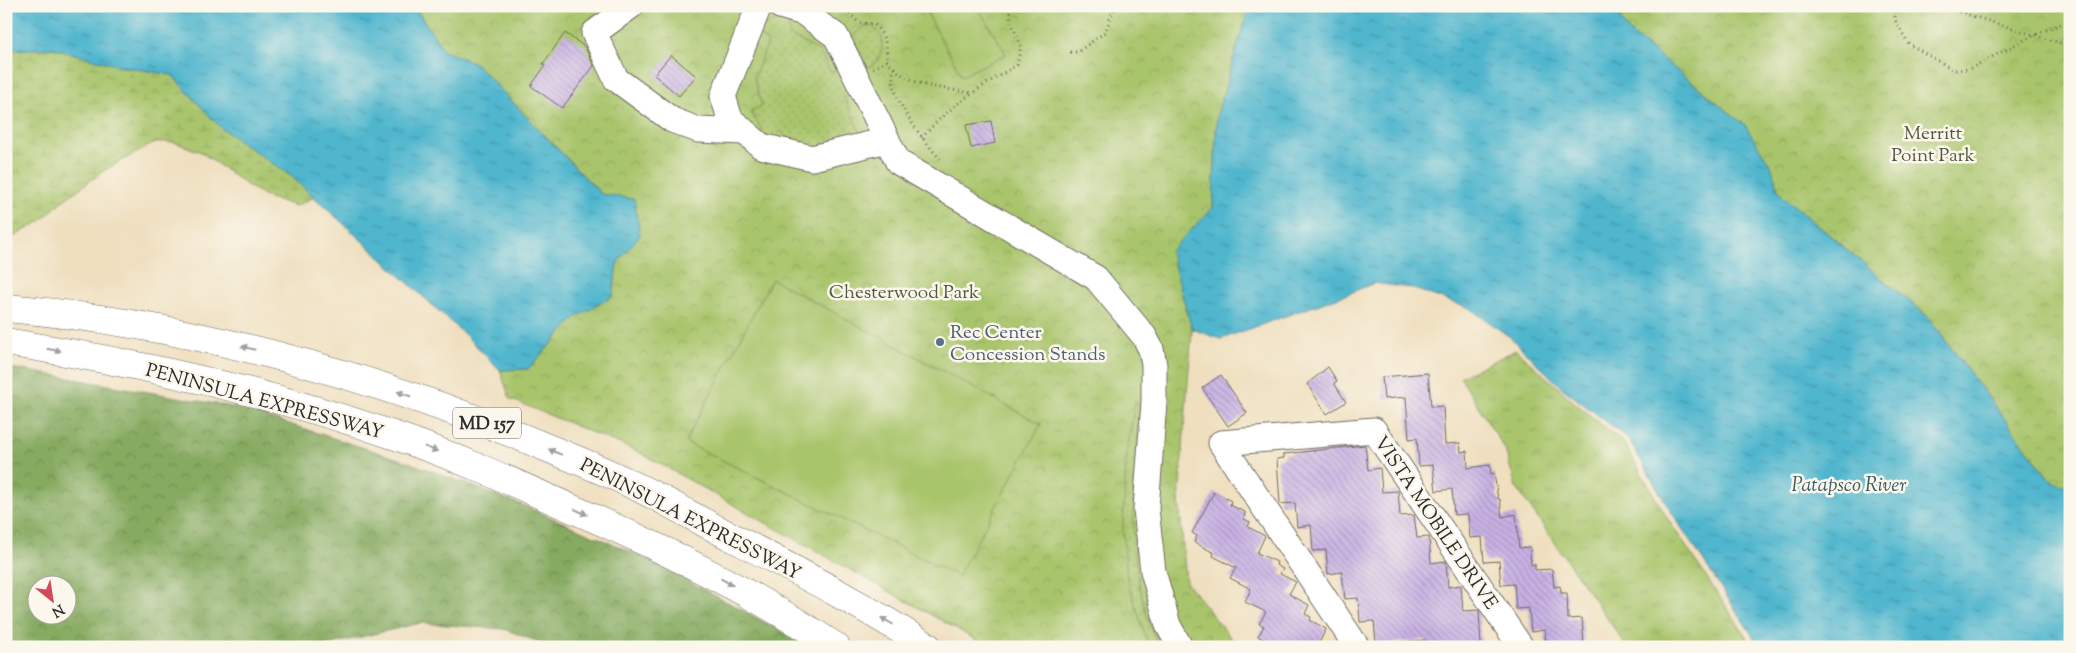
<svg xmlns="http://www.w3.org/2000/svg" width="2076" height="653" viewBox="0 0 2076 653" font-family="'Sorts Mill Goudy',serif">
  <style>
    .grass { fill: url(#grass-tufts); stroke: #6a784c }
    .forest { fill: url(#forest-crowns); stroke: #586a46; fill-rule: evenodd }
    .wetland { fill: url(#wetland-marsh); stroke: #6a784c }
    .park { fill: url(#park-crowns); stroke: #6a784c }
    .garden { fill: url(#garden-dots); stroke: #6a784c }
    .pitch { fill: #a9c56c; stroke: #6a784c }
    .water { fill: url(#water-ripples); stroke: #3d707c }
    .building { fill: url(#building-back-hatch) }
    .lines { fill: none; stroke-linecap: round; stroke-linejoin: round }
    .minor-casing { stroke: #706a5f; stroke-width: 27 }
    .major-casing { stroke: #706a5f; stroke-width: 29 }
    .path { stroke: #706a5f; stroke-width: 3; stroke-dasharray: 1 4; stroke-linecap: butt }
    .minor { stroke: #fff; stroke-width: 25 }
    .major { stroke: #fff; stroke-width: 28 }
    .oneway { fill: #a0a0a0 }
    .service-dot { fill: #5c6f8a; stroke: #fbf7ec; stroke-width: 2 }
    .labels { text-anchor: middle; stroke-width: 5; stroke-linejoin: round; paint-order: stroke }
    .shield { fill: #fbf7ec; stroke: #696865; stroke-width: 1 }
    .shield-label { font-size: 18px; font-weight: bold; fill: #2b2b2b }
    .park-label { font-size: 19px; fill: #51593e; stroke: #fbf7ec }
    .service-label { font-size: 19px; fill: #4e5e75; stroke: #fbf7ec; text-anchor: start }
    .street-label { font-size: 19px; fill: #2b2b2b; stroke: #fbf7ec }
    .water-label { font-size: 20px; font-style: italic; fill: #385c64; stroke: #fbf7ec }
  </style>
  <defs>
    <pattern id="grass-tufts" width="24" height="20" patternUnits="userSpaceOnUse" patternTransform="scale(1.25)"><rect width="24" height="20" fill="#a9c56c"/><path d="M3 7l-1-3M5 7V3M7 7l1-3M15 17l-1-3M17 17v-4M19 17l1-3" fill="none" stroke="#92a95e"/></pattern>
    <pattern id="forest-crowns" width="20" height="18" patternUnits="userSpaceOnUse" patternTransform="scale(1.25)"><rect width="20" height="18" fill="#86aa60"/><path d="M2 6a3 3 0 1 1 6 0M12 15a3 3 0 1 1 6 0" fill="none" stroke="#6e8b4f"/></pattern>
    <pattern id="wetland-marsh" width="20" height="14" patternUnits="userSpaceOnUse" patternTransform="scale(1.25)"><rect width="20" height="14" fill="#a9c56c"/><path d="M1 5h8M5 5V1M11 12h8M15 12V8" fill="none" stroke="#92a95e"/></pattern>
    <pattern id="park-crowns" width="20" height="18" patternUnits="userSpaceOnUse" patternTransform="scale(1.25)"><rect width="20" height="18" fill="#a9c56c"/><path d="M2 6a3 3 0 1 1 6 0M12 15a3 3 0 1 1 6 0" fill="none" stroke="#92a95e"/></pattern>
    <pattern id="garden-dots" width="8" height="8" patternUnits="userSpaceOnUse" patternTransform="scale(1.25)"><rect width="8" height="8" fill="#a9c56c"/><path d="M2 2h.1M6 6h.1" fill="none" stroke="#92a95e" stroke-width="1.8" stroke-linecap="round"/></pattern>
    <pattern id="water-ripples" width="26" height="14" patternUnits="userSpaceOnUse" patternTransform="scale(1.25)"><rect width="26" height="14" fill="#4fb6ce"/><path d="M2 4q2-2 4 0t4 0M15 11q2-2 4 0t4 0" fill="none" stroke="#4294a7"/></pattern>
    <pattern id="building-back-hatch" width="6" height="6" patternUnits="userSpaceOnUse" patternTransform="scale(1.25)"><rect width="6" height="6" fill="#c9b2e5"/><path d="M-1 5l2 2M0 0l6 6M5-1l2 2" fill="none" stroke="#a391ba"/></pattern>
  </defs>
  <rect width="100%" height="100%" fill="#fbf7ec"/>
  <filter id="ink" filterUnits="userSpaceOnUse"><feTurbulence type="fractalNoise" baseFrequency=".02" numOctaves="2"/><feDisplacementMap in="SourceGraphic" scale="10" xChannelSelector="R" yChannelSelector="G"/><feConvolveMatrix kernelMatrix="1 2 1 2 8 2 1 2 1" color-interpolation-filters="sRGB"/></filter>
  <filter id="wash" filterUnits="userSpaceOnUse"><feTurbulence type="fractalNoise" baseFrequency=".0096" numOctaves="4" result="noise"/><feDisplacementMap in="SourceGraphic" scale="20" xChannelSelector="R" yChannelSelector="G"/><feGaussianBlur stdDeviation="1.12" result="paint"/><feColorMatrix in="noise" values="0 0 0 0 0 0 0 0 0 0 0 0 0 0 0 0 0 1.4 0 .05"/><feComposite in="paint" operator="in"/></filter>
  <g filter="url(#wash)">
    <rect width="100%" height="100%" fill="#efdfbf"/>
    <polygon class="grass" points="1516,350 1574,402 1624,443 1667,518 1753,647 1627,647 1516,487 1505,449 1460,377"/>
    <path class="forest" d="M6,367L239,408L408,462L522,505L639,555L811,647H552L504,629L420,623L319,647H6ZM38,586H68V616H38Z"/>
    <polygon class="wetland" points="53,48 120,66 172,75 221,128 291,176 314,197 296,206 269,198 248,186 201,152 174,142 156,142 105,170 61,202 41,221 6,241 6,50"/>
    <g class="park">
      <polygon points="414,6 1249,6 1217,115 1213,208 1170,251 1192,329 1179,499 1186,582 1238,647 989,647 637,451 510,399 500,370 528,369 575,318 613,296 617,263 640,234 475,63 444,51"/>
      <polygon points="1612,6 2070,6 2070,487 2052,482 1927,316 1780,194 1745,125 1628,31"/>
    </g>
    <g class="garden">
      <polygon points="774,21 790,21 789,35 819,51 831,72 844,65 857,89 844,97 864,141 832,152 792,143 781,131 770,142 750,111 762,106 754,78 768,42 757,34 763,27"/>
      <path d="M865,26H872L882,37C882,52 881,60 868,68L851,37Z"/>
      <path d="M1135,401L1140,407C1135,492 1122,566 1159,647H1149L1127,579L1123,527L1126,459Z"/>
    </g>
    <g class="pitch">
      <polygon points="941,6 977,6 1006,54 962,76 927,13"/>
      <polygon points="772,279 1041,424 958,576 685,442"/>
    </g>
    <g class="water">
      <polygon points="6,6 414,6 444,51 475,63 601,194 634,199 640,235 617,263 613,296 575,318 528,369 500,370 463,333 291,176 221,128 172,75 120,66 53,48 6,50"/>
      <polygon points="1249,6 1612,6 1628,31 1745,125 1771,166 1780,194 1927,316 2052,482 2070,487 2070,647 1760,647 1670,510 1628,438 1562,388 1510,337 1469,308 1411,288 1374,283 1345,295 1221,339 1192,329 1170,251 1213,208 1217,115"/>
    </g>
    <g id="blocks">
      <g class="building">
        <polygon points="565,33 585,47 594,66 562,108 531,86 545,66 543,64"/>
        <polygon points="671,55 696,76 679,96 654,75"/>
        <polygon points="991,121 995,143 971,148 966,125"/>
        <polygon points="1328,367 1337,381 1334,383 1346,402 1327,414 1307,384"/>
        <polygon points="1428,373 1431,407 1443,406 1445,444 1460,443 1461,452 1467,451 1468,468 1490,465 1491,474 1494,473 1498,499 1500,499 1502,517 1516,514 1519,548 1530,547 1531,565 1535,564 1535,570 1552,569 1554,587 1560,586 1561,593 1567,593 1568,619 1582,618 1584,647 1546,647 1545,630 1531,632 1529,608 1516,609 1514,584 1501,585 1499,561 1484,562 1482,537 1470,538 1468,514 1454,515 1452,489 1436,491 1433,465 1419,466 1417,438 1409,439 1406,397 1384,399 1382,377"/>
        <polygon points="1221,375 1247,413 1228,426 1202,388"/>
        <polygon points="1365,445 1368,470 1380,468 1382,492 1398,491 1400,516 1414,515 1417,538 1429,537 1431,563 1446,561 1448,587 1461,585 1463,611 1479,610 1481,647 1426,647 1425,640 1376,644 1374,621 1360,622 1358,598 1345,599 1342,572 1328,574 1326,550 1313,551 1311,525 1297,527 1295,503 1280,504 1277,459 1284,458 1284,454"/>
        <polygon points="1214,492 1231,501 1230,505 1245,512 1244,519 1250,522 1248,527 1265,536 1257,553 1277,562 1276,565 1283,569 1280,574 1296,582 1289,594 1309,605 1305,614 1311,617 1310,620 1326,629 1317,647 1276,647 1258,636 1264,626 1259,624 1266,612 1245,602 1251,589 1230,578 1236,568 1213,556 1214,553 1194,542 1197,536 1192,533"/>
      </g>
    </g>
  </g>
  <g filter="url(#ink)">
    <use href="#blocks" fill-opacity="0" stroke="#706a5f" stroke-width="1"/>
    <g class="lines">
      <defs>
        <g id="minor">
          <polyline points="631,6 594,33 616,79 672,120 698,130 744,132"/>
          <polyline points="759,6 723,96 730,119 761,146 812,158 887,140"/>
          <polyline points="780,6 804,13 836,36 898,162 1096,278 1144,336 1151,349 1154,365 1154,402 1146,509 1153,571 1168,625 1180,647"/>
          <polyline points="1357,647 1221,443 1374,430 1521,647"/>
        </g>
        <g id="major">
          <path d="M6,308C185,323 360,372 526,439C561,454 597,467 631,484C663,499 693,517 724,533C793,569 862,604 928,647"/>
          <path d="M6,342C138,363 267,391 393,435C455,456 515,483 575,510C665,549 754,593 836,647"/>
        </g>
      </defs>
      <use href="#minor" class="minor-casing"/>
      <use href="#major" class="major-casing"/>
      <g class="path">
        <path d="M842,6L859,23L874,24C885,35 887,45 887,61"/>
        <polyline points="1108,6 1113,10"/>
        <polyline points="1895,6 1895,20 1909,44 1954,70 1969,69 2032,36 2070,20"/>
        <polyline points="1940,6 2070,46"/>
        <polyline points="1070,52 1078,52 1105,32 1115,6"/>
        <path d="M873,68L887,61L894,68C886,96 923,139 940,159"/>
        <path d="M894,68C915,88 945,88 972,93"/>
        <path d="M922,138C947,107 983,85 1017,65L1021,46L1011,22L1009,6"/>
      </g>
      <use href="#minor" class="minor"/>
      <use href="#major" class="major"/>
    </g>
    <defs><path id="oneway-solid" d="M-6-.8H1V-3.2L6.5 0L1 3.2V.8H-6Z" transform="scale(1.25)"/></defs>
    <g class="oneway">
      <use href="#oneway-solid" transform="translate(248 348) rotate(-167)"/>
      <use href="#oneway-solid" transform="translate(54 350) rotate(9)"/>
      <use href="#oneway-solid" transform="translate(404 394) rotate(-161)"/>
      <use href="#oneway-solid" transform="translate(431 449) rotate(20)"/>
      <use href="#oneway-solid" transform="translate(555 452) rotate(-157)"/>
      <use href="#oneway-solid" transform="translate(581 512) rotate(24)"/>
      <use href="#oneway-solid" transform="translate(727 582) rotate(29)"/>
      <use href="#oneway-solid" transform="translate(887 621) rotate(-150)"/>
    </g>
  </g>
  <circle class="service-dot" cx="940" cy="342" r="5"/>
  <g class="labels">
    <rect class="shield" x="453" y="407.5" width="68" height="31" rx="4"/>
    <g class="shield-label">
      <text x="487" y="429">MD 157</text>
    </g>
    <g class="park-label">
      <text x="1933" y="139">Merritt<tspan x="1933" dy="22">Point Park</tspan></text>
      <text x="904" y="298">Chesterwood Park</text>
    </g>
    <g class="service-label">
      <text x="950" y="338">Rec Center<tspan x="950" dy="22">Concession Stands</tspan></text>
    </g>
    <g class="street-label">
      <text transform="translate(265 400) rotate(15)" y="7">PENINSULA EXPRESSWAY</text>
      <text transform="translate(691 518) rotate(27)" y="7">PENINSULA EXPRESSWAY</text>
      <text transform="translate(1437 522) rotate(56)" y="7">VISTA MOBILE DRIVE</text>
    </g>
    <g class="water-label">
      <text x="1849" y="491">Patapsco River</text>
    </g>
  </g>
  <rect width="2076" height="653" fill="none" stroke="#fbf7ec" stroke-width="25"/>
  <g transform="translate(52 600) rotate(150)"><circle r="24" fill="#fbf7ec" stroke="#a8a59f"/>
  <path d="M0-4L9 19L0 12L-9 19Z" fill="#d1495b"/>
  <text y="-8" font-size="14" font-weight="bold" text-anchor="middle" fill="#2b2b2b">N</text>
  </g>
</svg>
